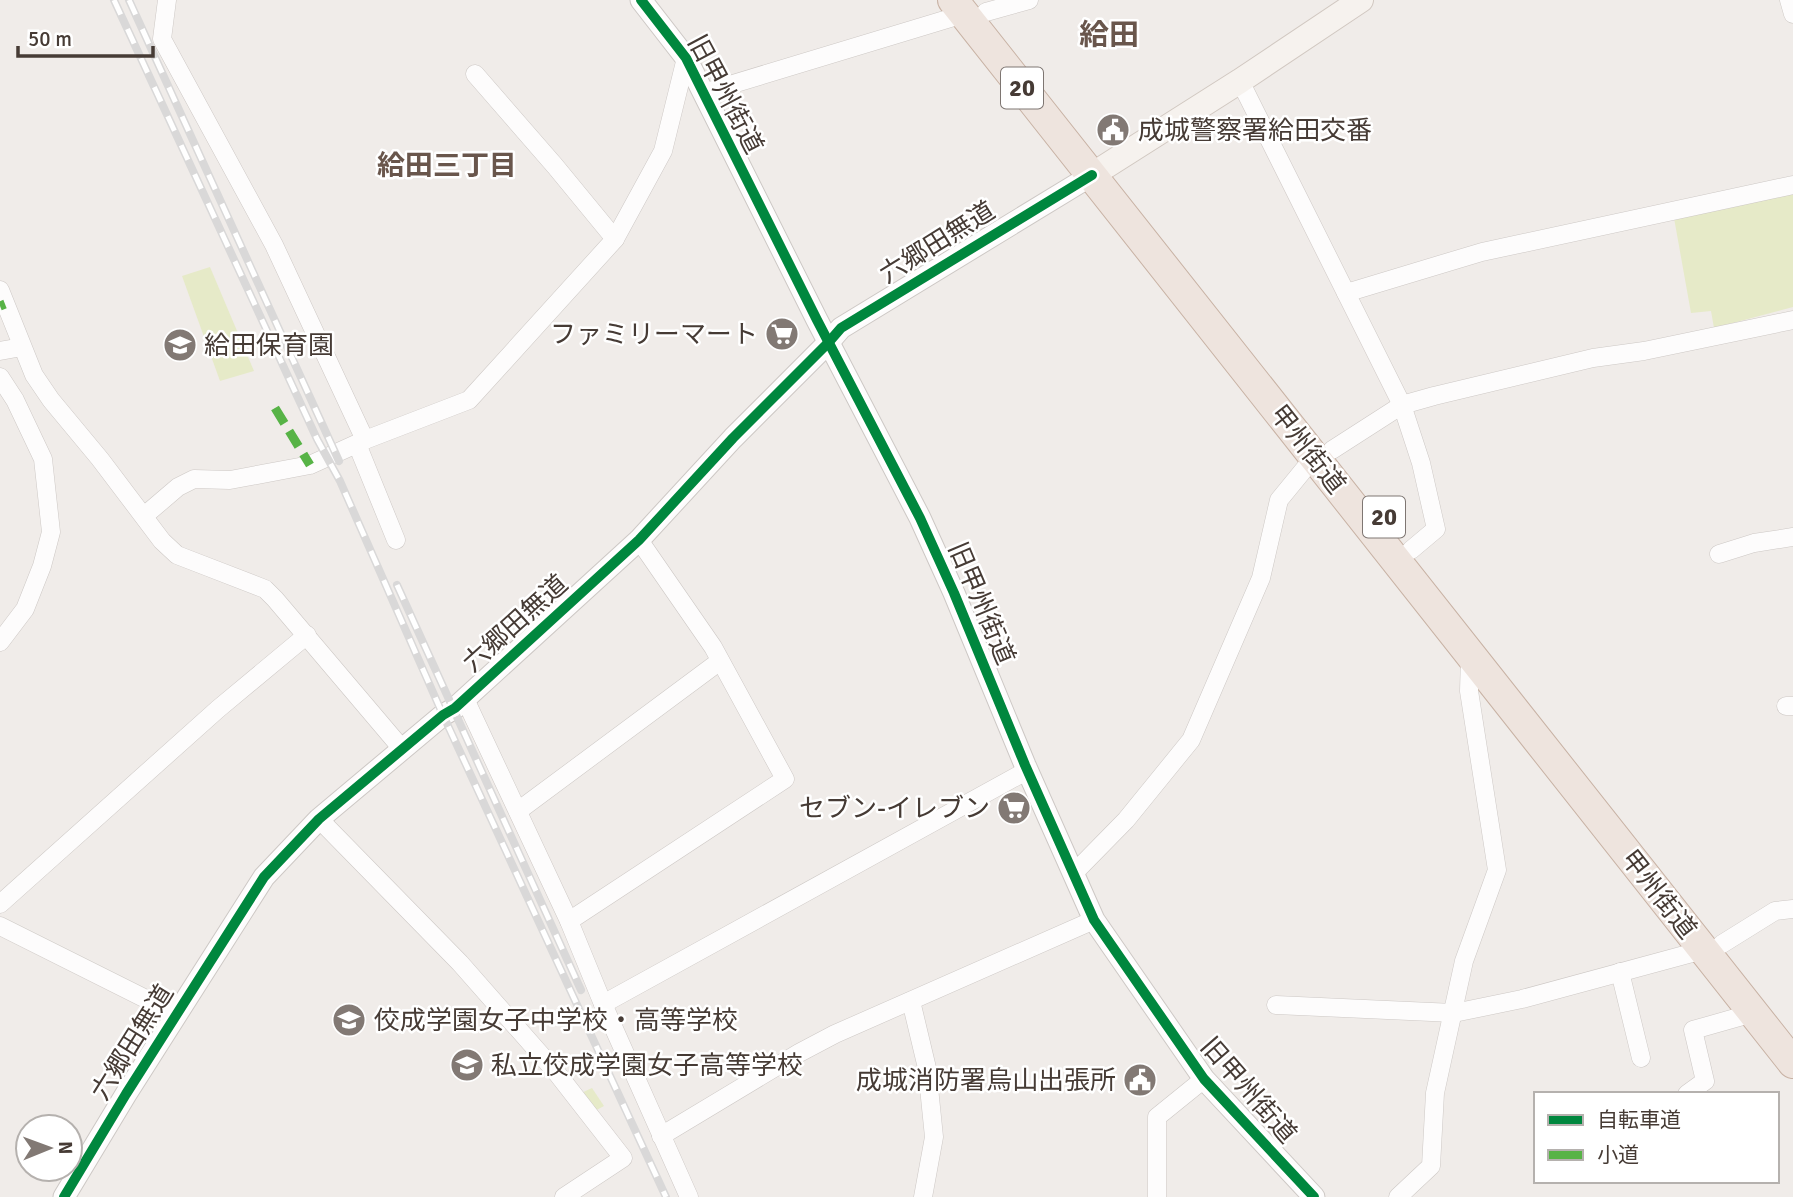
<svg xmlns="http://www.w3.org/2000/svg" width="1793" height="1197" viewBox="0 0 1793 1197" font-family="Signika,'Noto Sans JP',sans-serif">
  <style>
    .green { fill: #e6eac8 }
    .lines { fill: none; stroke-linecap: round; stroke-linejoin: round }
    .minor-casing { stroke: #cdc8c5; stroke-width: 19 }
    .tertiary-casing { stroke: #cdc8c5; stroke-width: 23 }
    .secondary-casing { stroke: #d1c8c1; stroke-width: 26 }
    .trunk-casing { stroke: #c8b2a4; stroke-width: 32 }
    .minor { stroke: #fdfcfc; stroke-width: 18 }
    .tertiary { stroke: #fdfcfc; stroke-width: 21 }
    .secondary { stroke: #f6f2ee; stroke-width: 24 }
    .trunk { stroke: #eee4de; stroke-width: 30 }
    .rail-casing { stroke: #d9d8d8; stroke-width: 8 }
    .rail { stroke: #fff; stroke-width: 5; stroke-dasharray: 16; stroke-linecap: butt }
    .quiet { stroke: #57b346; stroke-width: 9; stroke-dasharray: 18 9; stroke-linecap: butt }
    .cycleway-casing { stroke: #fff; stroke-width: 15 }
    .cycleway { stroke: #00873e; stroke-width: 10 }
    .labels { text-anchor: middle; stroke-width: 5; stroke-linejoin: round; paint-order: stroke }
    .shield { fill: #fff; stroke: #7e7672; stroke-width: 2 }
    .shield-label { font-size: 24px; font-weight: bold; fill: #463b35 }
    .street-label { font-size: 26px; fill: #463b35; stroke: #fff }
    .poi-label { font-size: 26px; fill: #463b35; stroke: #fff; text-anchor: start }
    .neighbourhood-label { font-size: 28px; font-weight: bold; fill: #69564c; stroke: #fff }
    .quarter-label { font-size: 30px; font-weight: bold; fill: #69564c; stroke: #fff }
  </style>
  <rect width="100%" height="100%" fill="#f0ece9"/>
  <g class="green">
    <polygon points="1793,193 1793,307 1714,328 1711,311 1691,313 1674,218"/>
    <polygon points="210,267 254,371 220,381 182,276"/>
    <polygon points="592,1088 604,1106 593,1112 579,1094"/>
  </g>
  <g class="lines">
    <defs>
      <g id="minor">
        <polyline points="167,0 162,39 274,245 365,440"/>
        <polyline points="1789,0 1793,14"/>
        <polyline points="986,12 1029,0"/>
        <polyline points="475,74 555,166 615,239"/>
        <polyline points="1240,81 1402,405 1421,463 1436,529 1411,550"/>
        <polyline points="703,93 964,14"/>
        <polyline points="0,290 34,375 51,400 100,459 162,541 177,555 265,589 275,599 403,750"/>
        <polyline points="1346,293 1482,252 1793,185"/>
        <polyline points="0,351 22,347"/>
        <polyline points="0,377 15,400 43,459 51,532 42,566 25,609 0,642"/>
        <polyline points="357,444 396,540"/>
        <polyline points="1332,450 1402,405 1434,396 1593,358 1644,351 1793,320"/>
        <polyline points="144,516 178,487 194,479 230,480 310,465 365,440 469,400 615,239 663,151 686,58"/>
        <polyline points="1719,554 1754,543 1793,537"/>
        <polyline points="465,699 569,921 603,1004 689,1197"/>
        <polyline points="1786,706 1793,706"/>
        <polyline points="518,811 720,661"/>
        <polyline points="319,819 460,963 556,1072 623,1158 564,1197"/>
        <polyline points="1073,874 1126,820 1191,740 1261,578 1279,500 1306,467 1316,459"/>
        <polyline points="0,904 218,709 307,635"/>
        <polyline points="569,921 785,779 713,647 639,540"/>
        <polyline points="0,926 176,1014"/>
        <polyline points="1722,944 1775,911 1793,909"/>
        <polyline points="1620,972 1641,1058"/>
        <polyline points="911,1001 927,1068 934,1137 923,1197"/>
        <polyline points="603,1004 1028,770"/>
        <polyline points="1276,1005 1454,1013 1522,999 1703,950"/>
        <polyline points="1687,1094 1705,1081 1693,1030 1753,1013"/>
        <polyline points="661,1136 799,1053 835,1034 1094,920"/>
        <polyline points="1157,1197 1157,1117 1204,1079"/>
        <polyline points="1398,1197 1431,1166 1435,1093 1464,961 1497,870 1469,691 1470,657"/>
      </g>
      <g id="tertiary">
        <polyline points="641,0 686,58 817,320 920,518 954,593 1025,765 1094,920 1204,1079 1314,1197"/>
        <polyline points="64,1197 126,1094 264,877 319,819 443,715 455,708 639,540 733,438 828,343 841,328 1092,175"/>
      </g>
      <polyline id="secondary" points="1092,175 1240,81 1361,0"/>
      <polyline id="trunk" points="953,0 1793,1063"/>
    </defs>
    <use href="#minor" class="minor-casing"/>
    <use href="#tertiary" class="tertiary-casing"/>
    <use href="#secondary" class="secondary-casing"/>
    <use href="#trunk" class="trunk-casing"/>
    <use href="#minor" class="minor"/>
    <use href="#tertiary" class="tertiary"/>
    <use href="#secondary" class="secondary"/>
    <use href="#trunk" class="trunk"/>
    <defs>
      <g id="rail">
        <polyline points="114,0 317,439 340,481 443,715 666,1197"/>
        <polyline points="129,0 339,461"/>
        <polyline points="397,585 581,990"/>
      </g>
    </defs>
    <use href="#rail" class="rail-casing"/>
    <use href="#rail" class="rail"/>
    <g class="quiet">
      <polyline points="0,306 5,304"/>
      <polyline points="275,408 310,465"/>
    </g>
    <defs>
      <g id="cycleway">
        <polyline points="641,0 686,58 817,320 920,518 954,593 1025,765 1094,920 1204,1079 1314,1197"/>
        <polyline points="64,1197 126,1094 264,877 319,819 443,715 455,708 639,540 733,438 828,343 841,328 1092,175"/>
      </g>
    </defs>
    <use href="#cycleway" class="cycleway-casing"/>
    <use href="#cycleway" class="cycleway"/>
  </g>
  <defs>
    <symbol id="civic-disc" viewBox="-11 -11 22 22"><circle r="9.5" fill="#827974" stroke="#fff"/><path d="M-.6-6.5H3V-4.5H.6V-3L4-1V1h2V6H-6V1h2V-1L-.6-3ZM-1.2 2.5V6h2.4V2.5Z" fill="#fff"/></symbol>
    <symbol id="supermarket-disc" viewBox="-11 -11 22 22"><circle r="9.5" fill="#827974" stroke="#fff"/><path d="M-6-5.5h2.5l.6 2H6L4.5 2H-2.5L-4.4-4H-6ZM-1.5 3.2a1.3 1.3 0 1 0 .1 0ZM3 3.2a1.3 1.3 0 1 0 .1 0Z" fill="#fff"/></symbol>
    <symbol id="school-disc" viewBox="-11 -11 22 22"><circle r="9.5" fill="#827974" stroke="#fff"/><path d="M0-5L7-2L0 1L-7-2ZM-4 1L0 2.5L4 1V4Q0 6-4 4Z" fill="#fff"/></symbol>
  </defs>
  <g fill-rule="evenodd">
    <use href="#civic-disc" x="1094" y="111" width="38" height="38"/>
    <use href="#supermarket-disc" x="763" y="315" width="38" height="38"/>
    <use href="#school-disc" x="161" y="326" width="38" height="38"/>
    <use href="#supermarket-disc" x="995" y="789" width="38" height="38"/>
    <use href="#school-disc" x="330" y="1001" width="38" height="38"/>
    <use href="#school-disc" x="448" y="1046" width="38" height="38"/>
    <use href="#civic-disc" x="1121" y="1061" width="38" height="38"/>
  </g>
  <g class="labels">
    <g class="shield">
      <rect x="1001" y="67.5" width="42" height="41" rx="5"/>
      <rect x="1363" y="496.5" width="42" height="41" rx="5"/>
    </g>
    <g class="shield-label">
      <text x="1022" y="96">20</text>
      <text x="1384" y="525">20</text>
    </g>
    <g class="street-label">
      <text transform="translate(726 94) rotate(62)" y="9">旧甲州街道</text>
      <text transform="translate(937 242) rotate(-32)" y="9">六郷田無道</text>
      <text transform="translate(1308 449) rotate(52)" y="9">甲州街道</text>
      <text transform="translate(982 603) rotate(67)" y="9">旧甲州街道</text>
      <text transform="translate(515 623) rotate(-42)" y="9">六郷田無道</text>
      <text transform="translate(1659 894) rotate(52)" y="9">甲州街道</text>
      <text transform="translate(132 1042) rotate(-58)" y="9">六郷田無道</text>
      <text transform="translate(1249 1090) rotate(49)" y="9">旧甲州街道</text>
    </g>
    <g class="poi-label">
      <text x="1138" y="139">成城警察署給田交番</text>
      <text x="758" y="343" text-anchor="end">ファミリーマート</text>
      <text x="204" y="354">給田保育園</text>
      <text x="990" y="817" text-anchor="end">セブン-イレブン</text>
      <text x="374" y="1029">佼成学園女子中学校・高等学校</text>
      <text x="491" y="1074">私立佼成学園女子高等学校</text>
      <text x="1116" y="1089" text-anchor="end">成城消防署烏山出張所</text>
    </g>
    <g class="neighbourhood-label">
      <text x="447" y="175">給田三丁目</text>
    </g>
    <g class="quarter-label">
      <text x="1109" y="45">給田</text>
    </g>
  </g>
  <rect x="1534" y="1092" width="245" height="91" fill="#ffffff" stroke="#b5b1ae" stroke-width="2"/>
  <rect x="1548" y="1115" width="35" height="10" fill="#00873e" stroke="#b5b1ae" stroke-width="2"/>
  <text x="1597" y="1127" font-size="21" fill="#463b35">自転車道</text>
  <rect x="1548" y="1150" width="35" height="10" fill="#57b346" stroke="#b5b1ae" stroke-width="2"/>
  <text x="1597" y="1162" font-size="21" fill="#463b35">小道</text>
  <g transform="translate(49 1148) rotate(89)"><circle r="33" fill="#ffffff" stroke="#b5b1ae" stroke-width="2"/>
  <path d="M0-5L12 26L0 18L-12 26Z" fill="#827974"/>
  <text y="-10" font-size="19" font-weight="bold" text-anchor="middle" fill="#463b35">N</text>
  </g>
  <path d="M18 46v10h135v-10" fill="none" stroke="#463b35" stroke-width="3.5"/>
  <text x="28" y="46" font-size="21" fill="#463b35" stroke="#ffffff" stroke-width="5" paint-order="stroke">50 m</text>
</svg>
